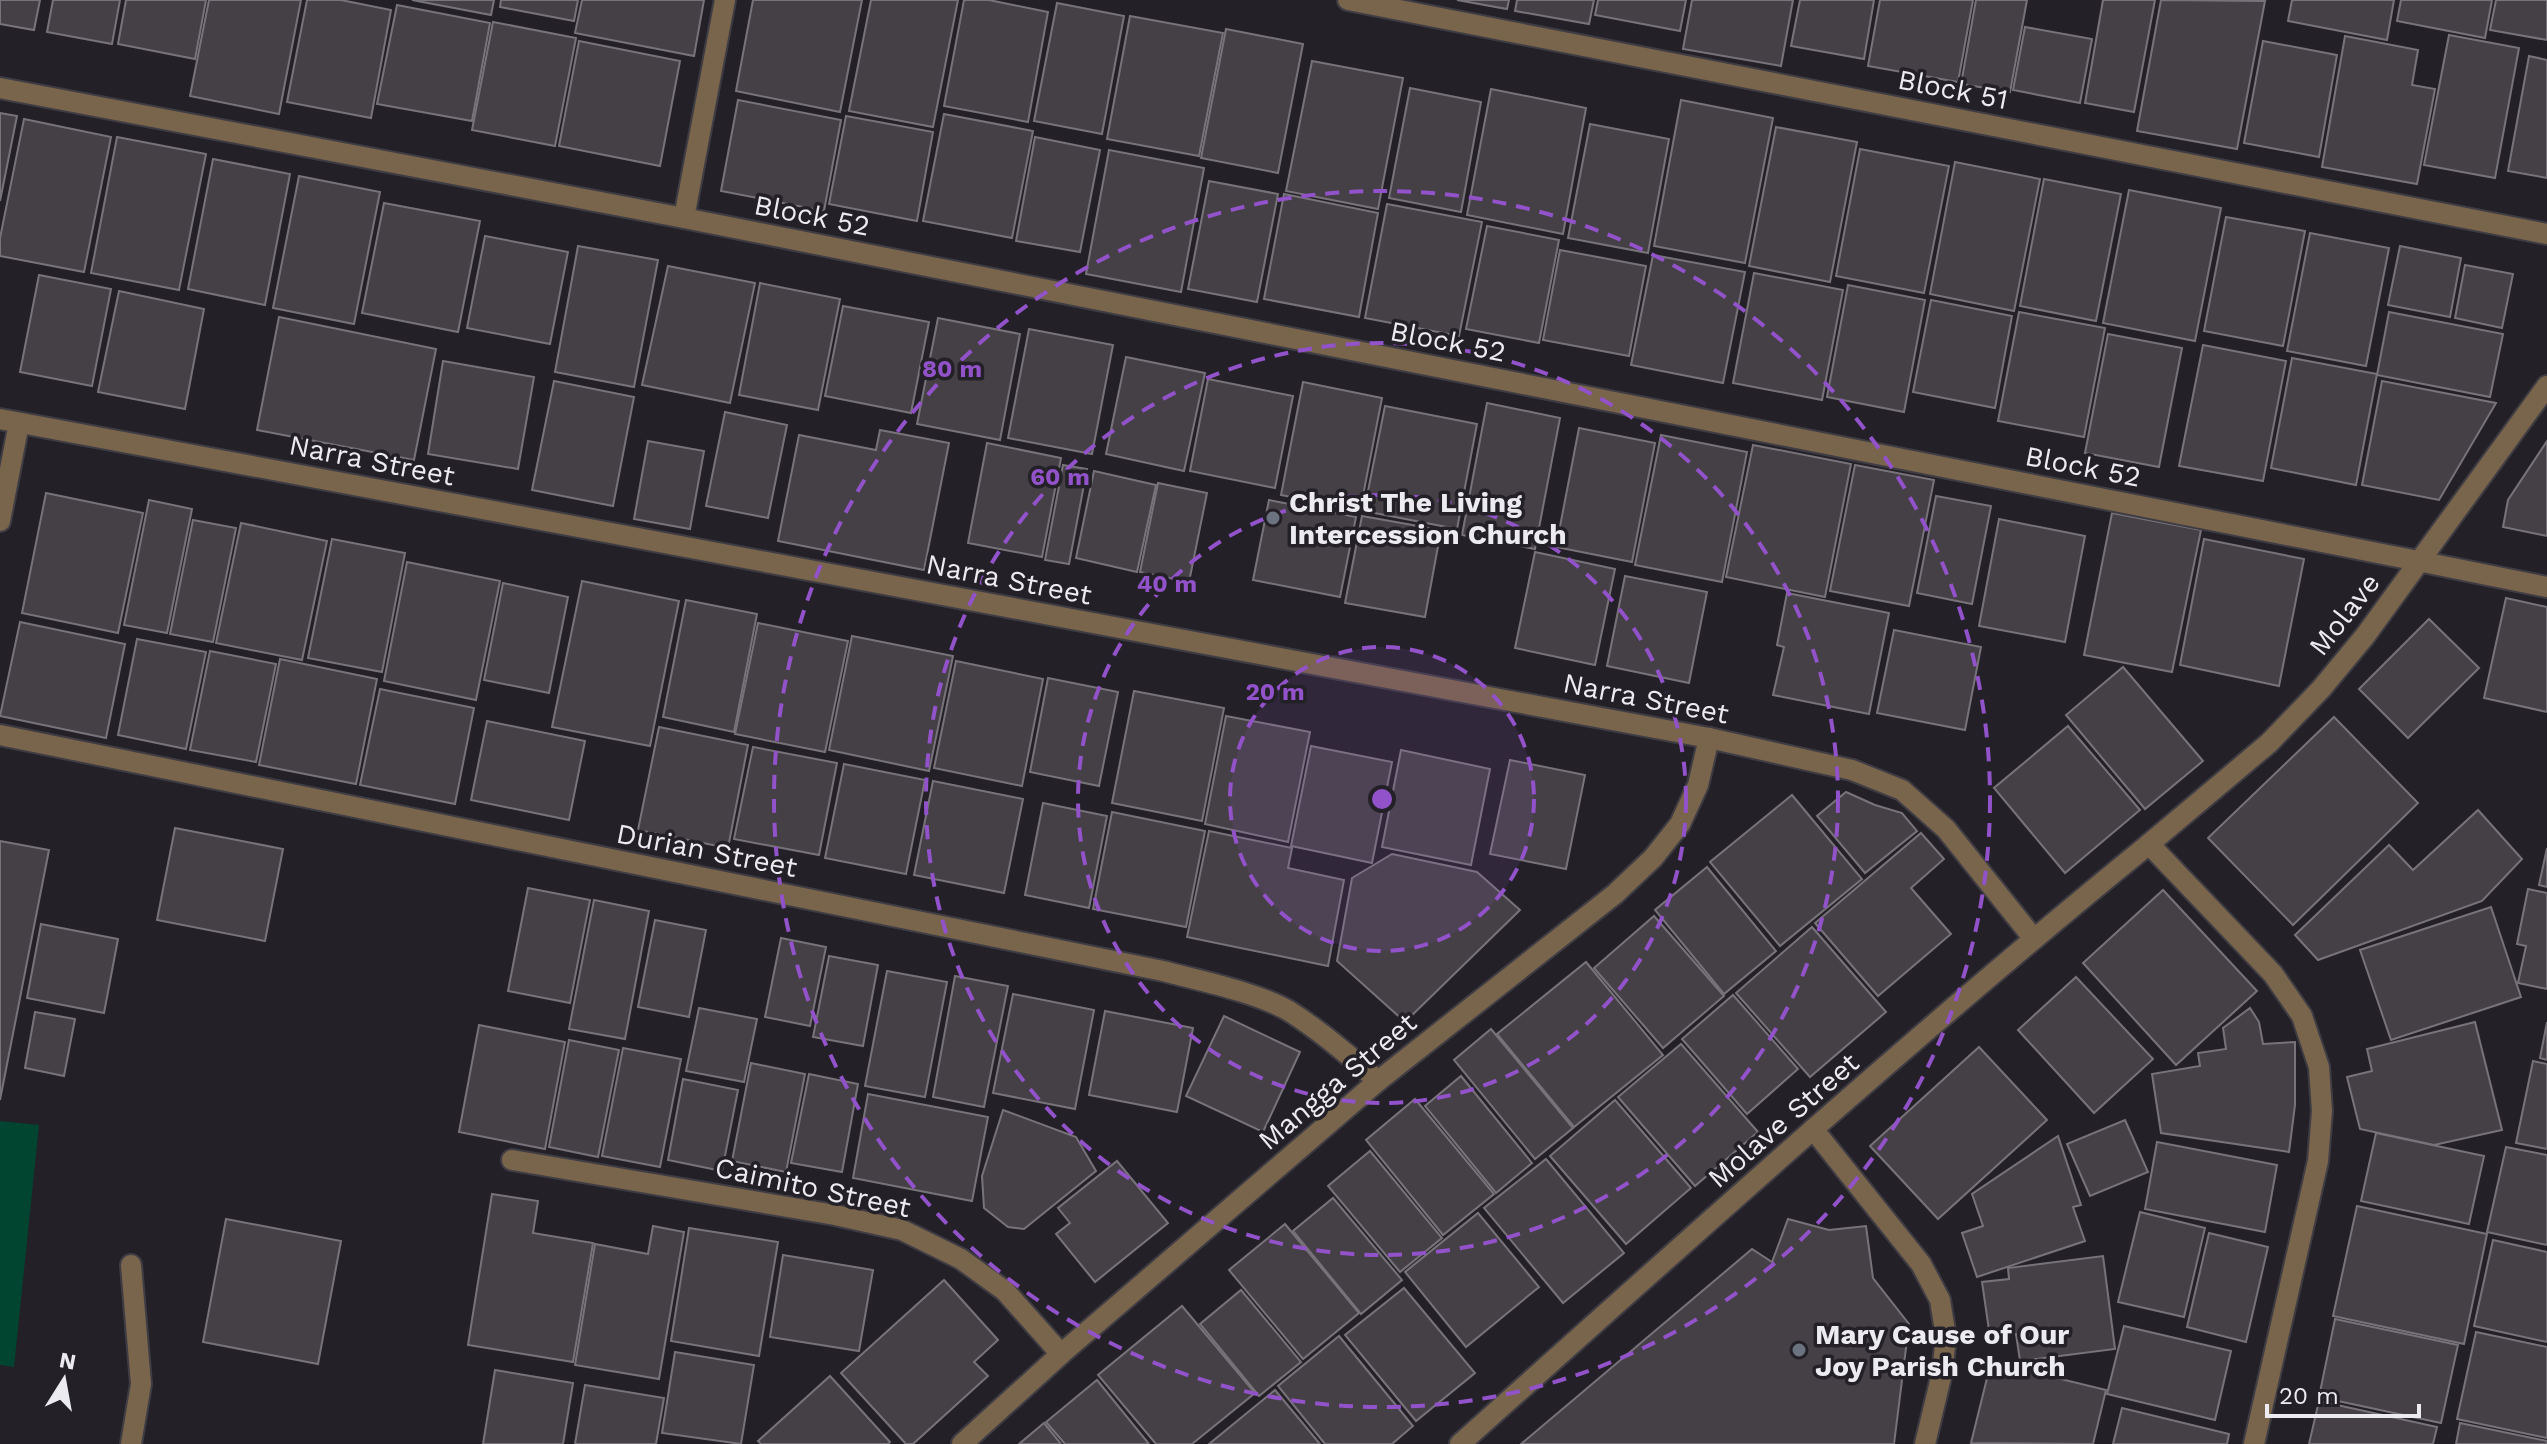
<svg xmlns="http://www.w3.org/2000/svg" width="2547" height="1444" viewBox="0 0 2547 1444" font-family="'Work Sans',sans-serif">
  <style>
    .green { fill: #014530 }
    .building { fill: #454046; stroke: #78737a; stroke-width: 2 }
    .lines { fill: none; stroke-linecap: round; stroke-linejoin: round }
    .service-casing { stroke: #3f3d43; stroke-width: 24 }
    .minor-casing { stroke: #3f3d43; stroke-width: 24 }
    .tertiary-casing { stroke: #3f3d43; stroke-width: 24 }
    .service { stroke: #79644c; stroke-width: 20 }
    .minor { stroke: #79644c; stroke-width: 20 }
    .tertiary { stroke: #79644c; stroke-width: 20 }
    .ring { fill: none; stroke: #9252c9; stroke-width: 4; stroke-dasharray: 14 10 }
    .worship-dot { fill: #6b7280; stroke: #232127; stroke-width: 3 }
    .labels { text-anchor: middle; stroke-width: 7; stroke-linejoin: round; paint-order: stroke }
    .street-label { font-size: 28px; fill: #ecebef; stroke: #232127 }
    .poi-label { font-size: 28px; font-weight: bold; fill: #ecebef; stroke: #232127; text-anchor: start }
    .centre { fill: #9252c9; stroke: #232127; stroke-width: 4 }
    .ring-label { font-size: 24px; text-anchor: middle; font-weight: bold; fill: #9252c9; stroke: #232127; stroke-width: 7; stroke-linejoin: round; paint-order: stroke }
  </style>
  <rect width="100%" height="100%" fill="#232127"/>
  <polygon class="green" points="0,1121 39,1125 14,1367 0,1365"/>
  <g class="building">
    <polygon points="0,0 40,0 34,30 0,24"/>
    <polygon points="53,0 120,0 112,44 47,32"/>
    <polygon points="126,0 206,0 195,59 118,44"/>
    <polygon points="209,0 301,0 279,114 190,96"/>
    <polygon points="307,0 341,0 391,10 371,118 287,102"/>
    <polygon points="412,0 494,0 491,15"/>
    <polygon points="501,0 578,0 574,21 500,7"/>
    <polygon points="582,0 704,0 694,56 575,33"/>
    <polygon points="753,0 862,0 840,112 736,91"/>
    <polygon points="871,0 958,0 933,127 849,111"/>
    <polygon points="964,0 989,0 1048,12 1028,122 944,106"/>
    <polygon points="1457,0 1509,0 1507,9"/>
    <polygon points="1517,0 1594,0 1589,24 1515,11"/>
    <polygon points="1598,0 1686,0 1680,31 1595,15"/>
    <polygon points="1692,0 1793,0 1781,66 1683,49"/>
    <polygon points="1800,0 1874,0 1864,59 1791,46"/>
    <polygon points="1880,0 1973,0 1958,82 1868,66"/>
    <polygon points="1976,0 2027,0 2010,92 1961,84"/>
    <polygon points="2103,0 2155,0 2134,112 2085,103"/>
    <polygon points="2161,0 2265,1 2237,149 2137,131"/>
    <polygon points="2292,0 2394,0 2387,40 2288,21"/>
    <polygon points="2401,0 2492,0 2485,38 2397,21"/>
    <polygon points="2496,0 2547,0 2547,40 2490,30"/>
    <polygon points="1057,3 1124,16 1102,134 1034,121"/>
    <polygon points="397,5 490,23 472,121 377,104"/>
    <polygon points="1130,16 1223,33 1199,156 1107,139"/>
    <polygon points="493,22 576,38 555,146 472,130"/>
    <polygon points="2025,27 2092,39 2080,103 2013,90"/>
    <polygon points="1226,29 1303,44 1278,173 1201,158"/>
    <polygon points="2449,35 2519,48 2495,178 2424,165"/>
    <polygon points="2345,36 2418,50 2412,85 2435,89 2417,184 2322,167"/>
    <polygon points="579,41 680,61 660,166 559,146"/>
    <polygon points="2263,41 2337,55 2319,157 2244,143"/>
    <polygon points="2529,56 2547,60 2547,178 2508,171"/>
    <polygon points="1312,61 1403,78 1378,209 1286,191"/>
    <polygon points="1410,88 1481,102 1461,212 1389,198"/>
    <polygon points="1491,89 1586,108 1563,234 1467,215"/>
    <polygon points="738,100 841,120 824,211 721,191"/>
    <polygon points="1681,100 1773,118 1745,263 1654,246"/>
    <polygon points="0,113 17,116 0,201"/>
    <polygon points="944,114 1033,131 1012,238 923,221"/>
    <polygon points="846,116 933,132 917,221 829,204"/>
    <polygon points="24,119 111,137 84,272 0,256 0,238"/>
    <polygon points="1590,124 1669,139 1648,253 1568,238"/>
    <polygon points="1776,127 1857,142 1830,282 1749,266"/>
    <polygon points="117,137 206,154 179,290 91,273"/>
    <polygon points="1035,137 1100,150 1080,252 1016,241"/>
    <polygon points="1860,149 1949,166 1924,293 1836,276"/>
    <polygon points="1109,150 1204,168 1181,292 1086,274"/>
    <polygon points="213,159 290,174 265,305 188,289"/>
    <polygon points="1955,162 2040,179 2014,311 1930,294"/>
    <polygon points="299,176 380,192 354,324 273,308"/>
    <polygon points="2044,179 2121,194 2096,321 2020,306"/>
    <polygon points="1209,181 1278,194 1257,302 1188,289"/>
    <polygon points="2129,190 2221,208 2195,341 2103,323"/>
    <polygon points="1284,194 1378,213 1359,317 1264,299"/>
    <polygon points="384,203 480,221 458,332 362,313"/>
    <polygon points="1387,204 1482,222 1459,336 1365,318"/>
    <polygon points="2226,217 2305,231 2283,346 2204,331"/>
    <polygon points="1487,226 1559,240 1539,343 1466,329"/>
    <polygon points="2310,233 2389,248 2366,366 2287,351"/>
    <polygon points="485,236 568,252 550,344 467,328"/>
    <polygon points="578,246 658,260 634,387 555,372"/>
    <polygon points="2400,246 2461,258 2450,317 2388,305"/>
    <polygon points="1560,250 1646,266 1629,356 1543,340"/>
    <polygon points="1653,255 1745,272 1723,383 1631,365"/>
    <polygon points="2465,265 2513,274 2502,328 2455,318"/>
    <polygon points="668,266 755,283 730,403 642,385"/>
    <polygon points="1754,273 1843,290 1822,400 1733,383"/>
    <polygon points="39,275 111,289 92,386 20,372"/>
    <polygon points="760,283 840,299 818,410 739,395"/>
    <polygon points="1848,285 1925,300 1904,412 1827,397"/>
    <polygon points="119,291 204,309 185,409 98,392"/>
    <polygon points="1931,300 2012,316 1995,408 1913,392"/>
    <polygon points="843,306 929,322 911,413 825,396"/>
    <polygon points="2019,312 2105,328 2084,437 1998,421"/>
    <polygon points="2389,312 2503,334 2490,397 2377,375"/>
    <polygon points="279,317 436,349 414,460 257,430"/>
    <polygon points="938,318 1020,334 1000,440 917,424"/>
    <polygon points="1029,329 1113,345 1092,454 1008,438"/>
    <polygon points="2108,334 2182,348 2159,467 2085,453"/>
    <polygon points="2203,345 2286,361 2263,481 2179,466"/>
    <polygon points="1126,357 1205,373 1184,471 1106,454"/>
    <polygon points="2292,358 2377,374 2356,485 2271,468"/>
    <polygon points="443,361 534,377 518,469 428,454"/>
    <polygon points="1208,379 1293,396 1275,488 1190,471"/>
    <polygon points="554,381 634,397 613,506 532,490"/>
    <polygon points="2382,381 2496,403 2439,500 2362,485"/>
    <polygon points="1303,382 1382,398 1360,511 1281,495"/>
    <polygon points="1487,403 1560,418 1535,549 1462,535"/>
    <polygon points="1385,406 1477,424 1457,529 1364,511"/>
    <polygon points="725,412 787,425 768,518 706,506"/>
    <polygon points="1579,428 1655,443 1632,562 1556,547"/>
    <polygon points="880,430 949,443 924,570 778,541 799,435 876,450"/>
    <polygon points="1661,435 1747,452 1722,582 1635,565"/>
    <polygon points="648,441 704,451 690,529 634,519"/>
    <polygon points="2547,441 2547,536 2503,527 2508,500"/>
    <polygon points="987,443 1061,458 1042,557 968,543"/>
    <polygon points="1753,445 1851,464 1825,597 1726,577"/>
    <polygon points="1063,465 1087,469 1069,564 1045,560"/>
    <polygon points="1855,465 1934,480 1909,606 1830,591"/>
    <polygon points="1094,471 1156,485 1137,572 1076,558"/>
    <polygon points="1158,483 1207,493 1189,582 1140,572"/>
    <polygon points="46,493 143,513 118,633 22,613"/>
    <polygon points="1936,496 1991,506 1972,604 1917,593"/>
    <polygon points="149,500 192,509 167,633 124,625"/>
    <polygon points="1269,500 1356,517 1340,597 1253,580"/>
    <polygon points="2112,513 2201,530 2172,672 2084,655"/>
    <polygon points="1362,516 1441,530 1425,617 1345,603"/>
    <polygon points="1999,519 2085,536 2065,642 1979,626"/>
    <polygon points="193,520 236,528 213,642 170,634"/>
    <polygon points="241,523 327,541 302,660 216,643"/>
    <polygon points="332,539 405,553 382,672 308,658"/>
    <polygon points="2204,539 2304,559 2279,686 2180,665"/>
    <polygon points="1535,552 1615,569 1595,665 1515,648"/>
    <polygon points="407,562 500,581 476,700 384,681"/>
    <polygon points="1625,576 1707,592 1689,683 1607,666"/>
    <polygon points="582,581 679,601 650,746 552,727"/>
    <polygon points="503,583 568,597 549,693 484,680"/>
    <polygon points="1787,593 1889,613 1869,714 1773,695 1784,647 1777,645"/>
    <polygon points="2506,598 2547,607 2547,712 2484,698"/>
    <polygon points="686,600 757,614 734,732 663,717"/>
    <polygon points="2429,619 2479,668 2408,738 2359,689"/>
    <polygon points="20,622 125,644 106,738 0,716"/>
    <polygon points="758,623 848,641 825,752 735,734"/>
    <polygon points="1894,630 1981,647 1965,730 1877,713"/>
    <polygon points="852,636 953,656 929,771 829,750"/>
    <polygon points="137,639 206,652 186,749 118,735"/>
    <polygon points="210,651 276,664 256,762 190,750"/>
    <polygon points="280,659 377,679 356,784 259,765"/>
    <polygon points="956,661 1043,679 1022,786 934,768"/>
    <polygon points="2123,667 2203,761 2145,809 2066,715"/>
    <polygon points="1048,678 1118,692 1099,786 1030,772"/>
    <polygon points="380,689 474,708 455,804 360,785"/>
    <polygon points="1134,691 1224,708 1202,821 1112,803"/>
    <polygon points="1226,716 1310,732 1288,842 1205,824"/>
    <polygon points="2334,717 2418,803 2293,925 2208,838"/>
    <polygon points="487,721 585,741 569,820 471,800"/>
    <polygon points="2068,726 2140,810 2065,873 1994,788"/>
    <polygon points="659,727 748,745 728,848 638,830"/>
    <polygon points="1311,746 1392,762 1372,863 1291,846"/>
    <polygon points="753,747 837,763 819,855 734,839"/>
    <polygon points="1401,750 1490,769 1471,865 1382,847"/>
    <polygon points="1510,760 1585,775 1566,869 1490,854"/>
    <polygon points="844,764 925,780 906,874 825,858"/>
    <polygon points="933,781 1023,799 1004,893 914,875"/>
    <polygon points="1846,792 1875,805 1902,813 1917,831 1865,873 1817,816"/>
    <polygon points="1792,795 1862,879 1780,946 1710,862"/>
    <polygon points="1043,803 1107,816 1089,908 1025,895"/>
    <polygon points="2478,810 2522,859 2482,901 2318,960 2295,935 2389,845 2413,870"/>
    <polygon points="1112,812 1205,831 1186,927 1093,909"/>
    <polygon points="175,828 283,849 265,941 157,920"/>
    <polygon points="1209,831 1292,848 1288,868 1344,880 1328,966 1187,937"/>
    <polygon points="1921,833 1944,859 1911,888 1951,934 1878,996 1815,923"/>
    <polygon points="0,841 49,850 0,1100"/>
    <polygon points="2547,848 2547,887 2539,885"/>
    <polygon points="1392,854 1477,872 1520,910 1405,1022 1337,961 1352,878"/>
    <polygon points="1707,867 1776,951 1724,994 1655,910"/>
    <polygon points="528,888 590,900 570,1003 508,991"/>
    <polygon points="2528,889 2547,893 2547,989 2518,983 2526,946 2517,944"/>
    <polygon points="2163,890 2257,991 2176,1065 2083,963"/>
    <polygon points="594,900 649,911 625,1039 569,1029"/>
    <polygon points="2491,907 2521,997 2391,1040 2360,950"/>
    <polygon points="1654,916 1724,996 1663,1048 1594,968"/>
    <polygon points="655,920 706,930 689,1017 638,1007"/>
    <polygon points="41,924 118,939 104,1013 27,998"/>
    <polygon points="1812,927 1886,1012 1810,1077 1736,993"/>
    <polygon points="781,938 826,947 810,1026 765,1017"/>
    <polygon points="829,956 878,965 863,1046 813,1037"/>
    <polygon points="1586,962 1663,1055 1574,1127 1497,1034"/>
    <polygon points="887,971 947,982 925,1097 865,1086"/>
    <polygon points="955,976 1008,986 984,1107 933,1097"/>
    <polygon points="2076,977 2153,1059 2094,1113 2018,1030"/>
    <polygon points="1013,994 1094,1010 1075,1109 993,1093"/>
    <polygon points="1733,995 1798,1069 1747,1114 1682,1039"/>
    <polygon points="699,1008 757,1019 744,1082 686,1071"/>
    <polygon points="2250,1008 2259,1022 2263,1044 2295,1042 2295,1105 2289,1152 2161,1133 2152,1074 2200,1066 2198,1053 2226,1049 2223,1028"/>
    <polygon points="1105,1011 1193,1028 1177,1112 1089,1095"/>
    <polygon points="35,1012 75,1019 64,1076 25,1068"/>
    <polygon points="1224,1016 1300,1052 1263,1132 1186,1096"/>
    <polygon points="2475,1022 2502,1130 2434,1145 2360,1129 2347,1077 2372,1071 2367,1049"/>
    <polygon points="2547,1022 2547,1060 2540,1058"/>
    <polygon points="479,1025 565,1042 545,1149 459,1132"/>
    <polygon points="1491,1029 1573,1128 1535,1159 1454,1060"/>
    <polygon points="569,1040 619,1050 598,1157 549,1147"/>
    <polygon points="1681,1044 1758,1132 1695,1186 1618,1097"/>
    <polygon points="1979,1047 2047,1120 1938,1219 1870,1146"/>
    <polygon points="623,1048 681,1059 660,1167 602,1156"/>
    <polygon points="2533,1061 2547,1064 2547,1149 2516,1143"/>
    <polygon points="751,1063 805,1074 786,1172 732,1161"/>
    <polygon points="809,1074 858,1084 842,1172 791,1163"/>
    <polygon points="1461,1076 1532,1163 1496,1193 1425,1106"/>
    <polygon points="683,1079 738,1090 722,1171 668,1160"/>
    <polygon points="868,1094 988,1117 972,1201 853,1178"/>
    <polygon points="1415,1099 1494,1194 1443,1235 1366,1140"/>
    <polygon points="1615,1100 1691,1188 1626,1244 1550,1156"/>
    <polygon points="1003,1110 1076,1137 1096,1171 1024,1229 1008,1227 984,1208 982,1176"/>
    <polygon points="2125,1120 2148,1172 2090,1196 2067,1144"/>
    <polygon points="2376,1133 2484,1156 2469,1224 2361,1201"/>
    <polygon points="2058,1136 2081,1205 2073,1207 2085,1241 1977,1277 1962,1233 1983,1226 1972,1194"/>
    <polygon points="2157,1142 2277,1165 2265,1232 2145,1209"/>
    <polygon points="2506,1147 2547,1155 2547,1245 2487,1232"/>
    <polygon points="1370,1151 1442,1238 1400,1272 1328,1186"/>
    <polygon points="1546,1159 1624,1253 1563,1303 1484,1208"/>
    <polygon points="1117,1161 1168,1223 1095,1282 1056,1234 1070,1223 1058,1208"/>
    <polygon points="492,1194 538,1201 533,1233 593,1243 573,1362 468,1345"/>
    <polygon points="1333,1198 1402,1280 1361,1314 1293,1231"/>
    <polygon points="2357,1206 2487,1234 2464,1344 2333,1316"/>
    <polygon points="2140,1212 2205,1228 2184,1317 2118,1302"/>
    <polygon points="1478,1213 1539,1287 1466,1347 1405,1272"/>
    <polygon points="226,1219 341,1241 318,1364 203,1342"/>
    <polygon points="1788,1219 1829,1230 1866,1226 1873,1278 1909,1324 1894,1444 1521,1444 1752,1249 1772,1262"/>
    <polygon points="1285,1224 1359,1313 1303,1359 1229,1270"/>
    <polygon points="653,1226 684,1232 659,1379 575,1365 595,1244 648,1254"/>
    <polygon points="689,1228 778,1242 759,1356 671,1341"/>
    <polygon points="2209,1233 2268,1247 2246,1342 2187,1327"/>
    <polygon points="2493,1240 2547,1252 2547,1342 2474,1326"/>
    <polygon points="783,1255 873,1270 859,1351 770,1337"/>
    <polygon points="2103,1256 2115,1349 2020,1361 2016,1334 1990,1337 1982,1282 2009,1279 2008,1268"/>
    <polygon points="944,1280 998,1340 974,1362 988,1376 913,1444 906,1444 841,1373"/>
    <polygon points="1404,1288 1475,1373 1416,1421 1345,1335"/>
    <polygon points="1241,1290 1301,1362 1259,1396 1200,1324"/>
    <polygon points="1182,1306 1255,1393 1192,1444 1156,1444 1098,1375"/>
    <polygon points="2335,1319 2458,1345 2441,1423 2319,1397"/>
    <polygon points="2124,1326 2231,1351 2215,1420 2107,1394"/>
    <polygon points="2476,1332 2547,1347 2547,1438 2457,1419"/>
    <polygon points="1339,1336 1413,1426 1392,1444 1325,1444 1278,1386"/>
    <polygon points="675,1352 754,1365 741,1444 662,1433"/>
    <polygon points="1991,1362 2106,1390 2093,1444 1971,1443"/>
    <polygon points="495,1370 573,1383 563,1444 483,1444"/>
    <polygon points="830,1376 890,1442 888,1444 761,1444 758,1441"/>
    <polygon points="1097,1380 1149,1444 1065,1444 1046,1422"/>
    <polygon points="585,1385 664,1398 656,1444 575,1444"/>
    <polygon points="1275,1390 1320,1444 1209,1444"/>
    <polygon points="2319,1401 2437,1427 2433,1444 2309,1444"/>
    <polygon points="2122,1408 2229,1434 2227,1444 2113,1444"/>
    <polygon points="1044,1423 1061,1444 1019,1444"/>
    <polygon points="2460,1423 2547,1441 2547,1444 2456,1444"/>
  </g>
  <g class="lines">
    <defs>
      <polyline id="service" points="131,1265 141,1384 131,1444"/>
      <g id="minor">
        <polyline points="0,88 684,218"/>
        <polyline points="0,419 1709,738 1852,770 1902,790 1946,829 2034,939"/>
        <polyline points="0,521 19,423"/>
        <polyline points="2418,561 2547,587"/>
        <path d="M0,735L1163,971C1201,981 1256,992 1289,1011C1321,1031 1350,1056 1378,1081"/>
        <polyline points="1813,1129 1921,1264 1940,1300 1946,1337 1942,1373 1925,1444"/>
        <polyline points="512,1160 835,1215 902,1230 961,1259 1005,1291 1061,1354"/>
        <polyline points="962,1444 1061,1354 1378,1081 1615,894 1653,858 1680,824 1698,785 1709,738"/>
        <path d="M1460,1444C1687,1241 1913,1036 2149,844"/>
      </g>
      <g id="tertiary">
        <polyline points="725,0 684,218 2418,561"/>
        <polyline points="1348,0 2547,234"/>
        <polyline points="2254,1444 2318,1161 2322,1111 2319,1067 2302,1016 2273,974 2149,844 2269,743 2321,689 2365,636 2547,386"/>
      </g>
    </defs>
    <use href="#service" class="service-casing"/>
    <use href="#minor" class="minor-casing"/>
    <use href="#tertiary" class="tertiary-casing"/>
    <use href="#service" class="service"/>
    <use href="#minor" class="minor"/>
    <use href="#tertiary" class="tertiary"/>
  </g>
  <circle cx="1382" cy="799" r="152" fill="#9252c9" fill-opacity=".12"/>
  <g class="ring">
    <circle cx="1382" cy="799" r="152"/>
    <circle cx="1382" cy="799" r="304"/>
    <circle cx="1382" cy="799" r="456"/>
    <circle cx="1382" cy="799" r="608"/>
  </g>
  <g class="worship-dot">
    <circle cx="1273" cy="518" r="8"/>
    <circle cx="1799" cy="1350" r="8"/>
  </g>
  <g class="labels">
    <g class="street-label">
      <text transform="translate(1953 89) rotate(11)" y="10">Block 51</text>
      <text transform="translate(812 215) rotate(11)" y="10">Block 52</text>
      <text transform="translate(1448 341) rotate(11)" y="10">Block 52</text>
      <text transform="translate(372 460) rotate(11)" y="10">Narra Street</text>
      <text transform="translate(2083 466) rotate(11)" y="10">Block 52</text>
      <text transform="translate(1009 579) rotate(11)" y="10">Narra Street</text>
      <text transform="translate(2344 614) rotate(-52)" y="10">Molave</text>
      <text transform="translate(1646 698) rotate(11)" y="10">Narra Street</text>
      <text transform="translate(707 850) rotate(11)" y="10">Durian Street</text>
      <text transform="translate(1337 1081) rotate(-40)" y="10">Mangga Street</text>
      <text transform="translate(1783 1120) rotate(-41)" y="10">Molave Street</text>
      <text transform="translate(813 1187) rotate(12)" y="10">Caimito Street</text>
    </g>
    <g class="poi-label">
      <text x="1289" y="512">Christ The Living<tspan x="1289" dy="32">Intercession Church</tspan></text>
      <text x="1815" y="1344">Mary Cause of Our<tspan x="1815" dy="32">Joy Parish Church</tspan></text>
    </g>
  </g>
  <circle cx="1382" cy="799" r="12" class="centre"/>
  <g class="ring-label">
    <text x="952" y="377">80 m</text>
    <text x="1060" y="485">60 m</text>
    <text x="1167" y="592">40 m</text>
    <text x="1275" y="700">20 m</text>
  </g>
  <g transform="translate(64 1380) rotate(11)" stroke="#232127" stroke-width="6" paint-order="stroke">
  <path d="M0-6L14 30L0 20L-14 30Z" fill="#ecebef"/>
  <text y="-12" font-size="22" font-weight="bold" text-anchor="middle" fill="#ecebef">N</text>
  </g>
  <path d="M2267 1404v12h152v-12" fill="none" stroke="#ecebef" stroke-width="4"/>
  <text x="2279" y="1404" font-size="24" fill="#ecebef" stroke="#232127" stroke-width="6" paint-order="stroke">20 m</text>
</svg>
